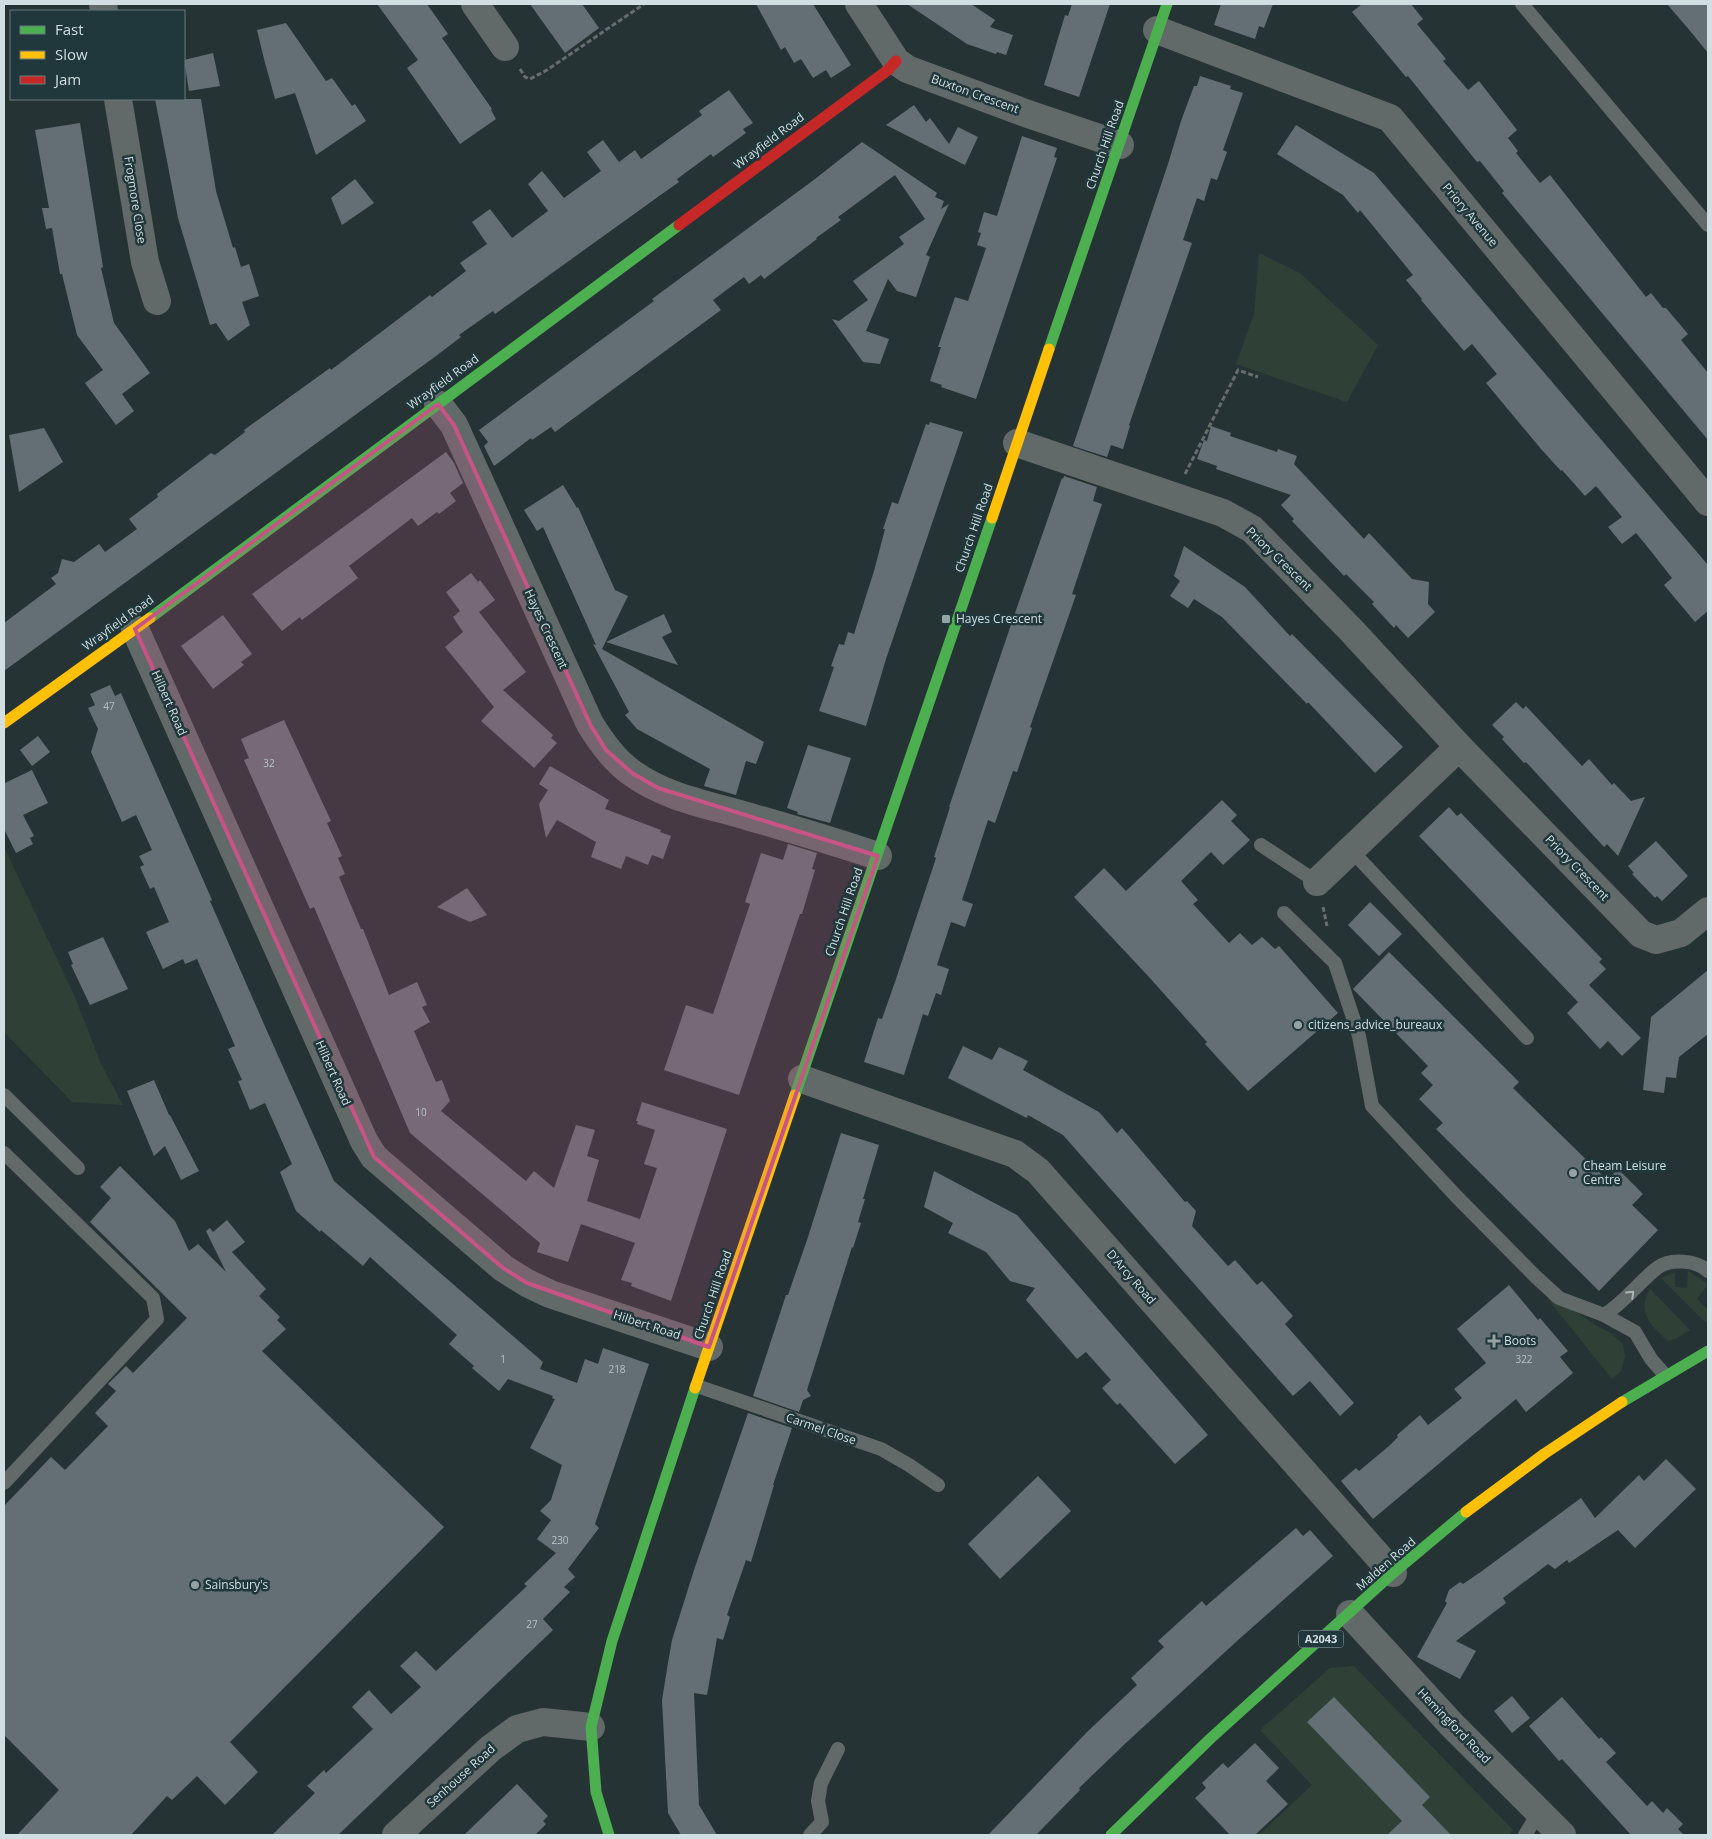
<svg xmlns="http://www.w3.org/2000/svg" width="1712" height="1839" viewBox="0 0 1712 1839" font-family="'Open Sans',sans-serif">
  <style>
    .green { fill: #2f4137 }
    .building { fill: #636f74 }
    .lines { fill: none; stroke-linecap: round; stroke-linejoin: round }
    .path { stroke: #656d6d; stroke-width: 3; stroke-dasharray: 5 2.5; stroke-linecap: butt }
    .lane { stroke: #626969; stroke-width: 14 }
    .street { stroke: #626969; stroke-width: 28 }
    .fast { stroke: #4caf50; stroke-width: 11 }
    .slow { stroke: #ffc107; stroke-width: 11 }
    .jam { stroke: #c62828; stroke-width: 11 }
    .oneway { stroke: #abb6b8 }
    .marked { fill: #c75484; fill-opacity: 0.2; stroke: #c75484; stroke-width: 4; stroke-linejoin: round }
    .poi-dot { fill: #96a3a5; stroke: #20373b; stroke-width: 2 }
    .labels { text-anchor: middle; stroke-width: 5; stroke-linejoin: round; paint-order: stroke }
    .number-label { font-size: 10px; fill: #b6c3c6 }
    .shield { fill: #20373b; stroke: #9dadb0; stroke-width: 1 }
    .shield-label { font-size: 11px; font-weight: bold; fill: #d2dfe2 }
    .street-label { font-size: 12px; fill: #d2dfe2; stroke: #20373b }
    .poi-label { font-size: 12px; fill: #d2dfe2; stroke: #20373b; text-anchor: start }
  </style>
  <rect width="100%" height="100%" fill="#263335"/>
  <g class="green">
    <polygon points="1259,253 1300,273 1378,345 1347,402 1236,364 1254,314"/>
    <polygon points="4,847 74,995 101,1064 123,1105 72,1102 4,1032"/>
    <polygon points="1688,1271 1708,1284 1697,1299 1708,1310 1708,1321 1706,1323 1661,1278 1675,1272 1675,1287 1687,1288"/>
    <path d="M1650,1289L1690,1330L1675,1339L1668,1341C1651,1326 1636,1312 1650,1289Z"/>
    <polygon points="1553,1296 1592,1323 1612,1334 1623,1344 1625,1357 1621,1371 1612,1379 1548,1299"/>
    <polygon points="1354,1666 1513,1830 1509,1835 1259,1835 1312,1785 1260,1730 1330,1668"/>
  </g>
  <g class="building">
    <polygon points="377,4 427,4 448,34 442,38 492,109 491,110 496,119 460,144 407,68 418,60"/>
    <polygon points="530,4 582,4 599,28 565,53"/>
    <polygon points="756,4 813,4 851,65 831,78 826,70 813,78 801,59 794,63 785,47 781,50"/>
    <polygon points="907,4 971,4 995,20 990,27 1013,35 1006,55 997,52 996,54 967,44"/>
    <polygon points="1072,4 1110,4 1079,97 1044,85 1065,15 1068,16"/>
    <polygon points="1221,4 1273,4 1264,28 1259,26 1255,39 1214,25"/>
    <polygon points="1362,4 1411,4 1423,19 1417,24 1446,59 1443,61 1468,90 1479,81 1517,130 1508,138 1518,151 1516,153 1540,183 1550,175 1646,297 1651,293 1663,308 1666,308 1688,334 1681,340 1708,373 1708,440 1502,193 1504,191 1480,161 1477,162 1408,76 1406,77 1352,12"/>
    <polygon points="1667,4 1708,4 1708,53 1691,32"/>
    <polygon points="286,23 326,81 332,78 352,106 355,104 366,121 316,155 295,93 275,99 264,59 257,30"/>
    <polygon points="213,53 220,86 189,91 184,60"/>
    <polygon points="1200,76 1231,86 1230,89 1243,93 1223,150 1227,152 1217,180 1211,178 1204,201 1197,198 1183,240 1192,243 1129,425 1130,426 1123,449 1111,445 1107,457 1073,446 1168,164 1181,121 1194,86 1197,86"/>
    <polygon points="729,90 753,123 743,129 746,133 713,157 711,154 677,179 679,182 662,194 495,314 493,311 459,335 461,337 436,356 4,671 4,623 56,584 51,578 58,573 62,559 74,562 99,544 105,552 137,529 129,519 158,497 157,494 211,453 215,455 245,432 244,430 269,412 330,368 331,370 430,295 432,297 466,271 460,263 487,244 472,222 490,209 512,238 548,211 528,184 542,171 564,198 601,171 587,152 603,140 619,162 635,150 641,159 702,115 699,111"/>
    <polygon points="155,99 201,99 216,191 233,248 235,247 241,267 249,264 259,296 242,302 250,325 228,341 216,323 210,325 178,218"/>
    <polygon points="914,105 926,122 930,118 949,144 958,127 978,137 965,165 886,125"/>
    <polygon points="80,123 103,267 101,268 114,323 150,373 122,394 134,411 116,425 85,383 103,370 77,335 62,274 60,274 52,228 46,229 42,208 49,208 35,130"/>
    <polygon points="1296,125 1374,173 1708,565 1708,611 1695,622 1664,585 1672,578 1650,550 1636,533 1622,544 1608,527 1622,517 1596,486 1585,496 1562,470 1561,471 1541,449 1486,383 1497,374 1472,344 1464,351 1421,300 1422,299 1406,280 1413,275 1360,210 1358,213 1343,195 1277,154"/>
    <polygon points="1022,136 1057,148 1054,157 1057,158 976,399 941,387 942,385 930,381 941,347 938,347 955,297 968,301 986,248 977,245 981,233 978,232 984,212 997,216"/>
    <polygon points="862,142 937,193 935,197 944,201 941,209 949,204 926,255 930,257 916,297 897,291 888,279 866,331 889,339 880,364 863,362 832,319 839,321 868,300 853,281 904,244 899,237 925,219 895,175 838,217 841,220 816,238 817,239 764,279 761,275 749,284 744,277 713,300 721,310 555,432 551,427 532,440 531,438 494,466 484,446 488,442 479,430 654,301 652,299 815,179"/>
    <polygon points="355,179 374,203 342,225 331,198"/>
    <polygon points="930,422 963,432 886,659 866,726 819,711 834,667 831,666 839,644 844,645 848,632 854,634 874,571 885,529 883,529 892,502 898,504 926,424 929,425"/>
    <polygon points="1211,426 1231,433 1230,436 1277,452 1278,449 1297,456 1294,464 1364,539 1369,533 1412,579 1429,582 1428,604 1435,612 1408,638 1396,625 1394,628 1372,604 1374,602 1346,574 1344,576 1292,521 1294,519 1281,505 1291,495 1216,469 1217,466 1197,459 1204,440 1207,441"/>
    <polygon points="44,428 63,462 19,492 9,435"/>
    <polygon points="446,452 454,463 463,483 450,493 456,501 439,514 437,512 418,526 412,518 349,566 358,578 302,620 300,617 282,631 252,594"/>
    <polygon points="1064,476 1097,487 1093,501 1102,504 1072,594 1076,595 1030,727 1032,728 1017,772 1013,771 995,823 988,820 962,900 973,904 965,927 951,922 937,965 949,969 941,995 936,993 928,1016 923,1014 904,1075 864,1062 878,1018 882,1019 896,979 936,858 934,857 950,807 949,807 1015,613 1062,478 1063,479"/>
    <polygon points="563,485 577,508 578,507 615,590 628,596 602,649 764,742 756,764 746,761 736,795 704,786 710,769 637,729 625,715 629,712 593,644 596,645 543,527 537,531 524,510"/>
    <polygon points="1184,546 1245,587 1290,636 1292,634 1403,747 1375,773 1308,702 1307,704 1222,617 1194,599 1188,608 1170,596 1180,581 1174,576"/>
    <polygon points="471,573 478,582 480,580 495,600 479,612 526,672 503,690 553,735 551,738 557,743 534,768 481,721 494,707 445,647 463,632 453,617 460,611 446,592"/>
    <polygon points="664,614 672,632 662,637 678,665 606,642"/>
    <polygon points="223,615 252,654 241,662 244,665 213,689 181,646"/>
    <polygon points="110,685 115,696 121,693 212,900 210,901 267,1031 334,1181 543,1362 540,1369 577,1383 585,1359 598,1364 603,1348 649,1364 595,1524 599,1528 568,1569 575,1577 564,1587 570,1592 543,1619 553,1630 338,1835 272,1835 315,1793 307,1786 324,1770 326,1773 373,1729 352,1707 369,1690 391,1714 421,1687 400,1666 416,1651 436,1671 527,1586 524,1584 556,1553 537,1539 551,1520 540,1511 551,1500 562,1465 530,1448 555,1399 552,1398 553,1396 508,1379 499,1391 472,1368 474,1366 449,1344 457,1335 410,1293 370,1257 363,1266 321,1230 320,1232 296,1211 280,1172 292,1164 265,1103 250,1110 238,1081 242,1080 228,1049 235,1046 197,959 185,964 183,959 163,969 146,932 169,922 154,887 150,889 140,867 144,865 139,856 152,850 136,815 122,822 91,752 98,729 88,708 95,705 90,694"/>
    <polygon points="1516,702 1523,709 1526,706 1582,766 1589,759 1612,785 1614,783 1631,801 1645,797 1618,856 1607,844 1604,847 1526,762 1524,763 1512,750 1502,739 1504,737 1492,725"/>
    <polygon points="284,720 331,821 327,823 342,856 338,858 345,874 339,877 361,929 363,929 389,995 417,982 427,1005 422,1007 430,1022 414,1031 436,1082 442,1080 450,1101 441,1111 526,1181 534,1171 554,1188 576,1125 595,1130 587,1156 599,1160 587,1201 640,1219 657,1168 644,1164 655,1130 637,1124 638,1121 636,1121 642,1102 727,1129 671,1301 631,1286 632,1283 621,1280 635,1243 581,1224 568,1262 537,1252 540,1243 410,1133 314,907 310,909 244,760 249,758 241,739"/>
    <polygon points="38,736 50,752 32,766 20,750"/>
    <polygon points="808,745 851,758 830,823 797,814 798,812 787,808"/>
    <polygon points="550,766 609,800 605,809 661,830 660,832 671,836 663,859 652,855 648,865 626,856 621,869 591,857 596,842 557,820 546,838 539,804 548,790 539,784"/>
    <polygon points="32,770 48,803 23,815 34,836 30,838 33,844 16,853 4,829 4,780 5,783"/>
    <polygon points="1222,800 1237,815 1231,821 1250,840 1223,865 1211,852 1181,881 1198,900 1193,904 1229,943 1240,933 1252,945 1262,937 1275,949 1279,946 1338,1013 1248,1091 1205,1044 1207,1042 1149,977 1074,897 1104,868 1126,891"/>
    <polygon points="1449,807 1457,816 1461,813 1602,959 1599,962 1606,969 1589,985 1641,1038 1622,1056 1608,1041 1600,1049 1567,1013 1578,1002 1419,836"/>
    <polygon points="1656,841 1688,876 1662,901 1657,896 1655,898 1632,874 1634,873 1628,866"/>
    <polygon points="788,844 817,853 812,869 815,870 802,914 800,914 739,1095 664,1070 686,1005 713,1014 750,904 745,902 761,853 783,860"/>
    <polygon points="467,888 487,915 470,922 437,907"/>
    <polygon points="1370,902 1402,934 1379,956 1348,925"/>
    <polygon points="103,937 128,989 90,1005 71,965 73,964 68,952"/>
    <polygon points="1389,952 1519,1082 1513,1088 1607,1180 1618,1169 1643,1194 1632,1205 1658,1230 1599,1291 1436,1129 1443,1123 1419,1099 1433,1085 1421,1073 1428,1066 1353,989"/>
    <polygon points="1708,970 1708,1034 1679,1057 1676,1078 1666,1077 1664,1093 1643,1090 1651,1017"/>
    <polygon points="963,1046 992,1060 999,1047 1028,1061 1023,1070 1099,1112 1117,1133 1122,1128 1185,1202 1187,1201 1196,1211 1192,1226 1228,1266 1235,1260 1257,1285 1262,1281 1293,1316 1285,1324 1354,1403 1340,1416 1310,1381 1293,1396 1063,1135 1028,1115 1027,1118 948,1078"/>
    <polygon points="154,1080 169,1115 170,1115 199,1171 181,1180 165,1146 154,1156 127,1091"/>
    <polygon points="841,1133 879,1145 863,1199 865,1199 858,1222 861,1223 853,1248 852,1247 807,1390 811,1396 803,1400 799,1412 753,1396 786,1295 788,1295 807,1240"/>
    <polygon points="120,1166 175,1221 189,1251 198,1244 226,1272 206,1231 210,1228 213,1232 227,1220 245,1242 232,1252 266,1289 259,1296 280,1317 277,1320 286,1329 262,1351 444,1527 230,1742 258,1772 225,1805 197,1776 172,1800 167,1796 131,1835 17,1835 59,1790 4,1735 4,1506 51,1457 65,1470 108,1426 95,1413 116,1391 108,1384 126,1366 133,1373 187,1318 90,1222 111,1198 100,1187"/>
    <polygon points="934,1171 1017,1215 1208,1435 1175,1464 1120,1403 1117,1405 1102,1388 1111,1380 1086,1352 1077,1359 1026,1300 1035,1288 1010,1281 986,1252 948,1233 953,1223 924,1207"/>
    <polygon points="1509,1285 1538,1320 1540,1318 1568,1351 1560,1357 1573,1373 1526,1412 1516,1399 1373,1519 1341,1481 1356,1468 1359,1471 1389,1446 1398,1437 1397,1435 1420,1415 1428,1425 1462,1398 1454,1389 1486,1363 1457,1329"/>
    <polygon points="748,1413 792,1428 773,1485 774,1485 751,1562 746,1560 727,1615 730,1617 723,1640 717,1638 707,1695 694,1693 699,1805 717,1835 681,1835 668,1813 662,1700 668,1663 672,1640 694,1570"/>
    <polygon points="1666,1459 1696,1489 1635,1548 1618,1530 1569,1563 1567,1560 1555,1569 1548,1564 1503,1598 1506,1603 1456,1641 1476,1651 1460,1679 1417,1657 1447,1603 1445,1601 1449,1590 1460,1582 1463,1584 1482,1571 1581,1498 1595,1518 1639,1475 1644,1481"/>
    <polygon points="1038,1476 1071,1511 1000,1579 968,1544"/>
    <polygon points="1296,1528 1303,1536 1310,1530 1333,1556 1237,1641 1128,1741 1079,1788 1080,1790 1036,1835 988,1835 1087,1732 1137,1685 1131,1678 1164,1647 1158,1641 1202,1601 1206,1606"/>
    <polygon points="1512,1696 1530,1718 1512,1733 1494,1711"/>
    <polygon points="1334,1697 1430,1797 1422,1805 1451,1835 1387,1835 1402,1821 1307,1722"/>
    <polygon points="1562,1697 1599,1739 1601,1737 1616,1753 1606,1762 1647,1806 1652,1801 1663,1813 1667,1808 1683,1824 1678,1829 1684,1835 1631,1835 1562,1759 1559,1761 1529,1726"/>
    <polygon points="1255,1743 1279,1768 1266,1781 1288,1804 1255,1835 1230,1835 1195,1798 1206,1788 1202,1783 1223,1763 1228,1768"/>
    <polygon points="517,1784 548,1816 543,1821 546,1824 535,1835 464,1835"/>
  </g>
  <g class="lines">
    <g class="path">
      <polyline points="520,69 525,77 530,79 547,70 644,4"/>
      <polyline points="1185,474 1238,370 1258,377"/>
      <polyline points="1323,907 1327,926"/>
    </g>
    <g class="lane">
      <polyline points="1522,4 1708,225"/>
      <polyline points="1261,845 1317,882"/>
      <polyline points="1351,850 1527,1038"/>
      <polyline points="1284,913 1335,963 1359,1036 1372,1106 1457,1197 1536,1277 1559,1298 1604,1315"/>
      <polyline points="4,1095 78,1168"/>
      <polyline points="4,1153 153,1298 157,1319 4,1483"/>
      <path d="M1665,1375L1651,1359L1635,1332L1604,1315C1625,1302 1638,1283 1657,1268C1670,1258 1696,1260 1708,1271"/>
      <polyline points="697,1386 881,1449 909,1465 938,1485"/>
      <polyline points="810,1835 822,1822 818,1801 821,1783 838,1749"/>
      <polyline points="1525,1835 1539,1812"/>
    </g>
    <g class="street">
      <polyline points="103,4 104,11"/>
      <polyline points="475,4 505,47"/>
      <polyline points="859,4 896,61 907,69 1028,114 1120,145"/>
      <polyline points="1157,30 1390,118 1708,502"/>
      <polyline points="118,99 145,262 157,301"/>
      <path d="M438,404L454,425L590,724C602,743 614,760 632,773C666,798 710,805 750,817C793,829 835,842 878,856"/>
      <polyline points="1017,443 1223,513 1252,529 1351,630 1459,747 1641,934 1656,940 1681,933 1708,911"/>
      <polyline points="135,629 364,1141 374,1157 503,1268 527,1283 550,1294 709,1347"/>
      <polyline points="1317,882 1459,747"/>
      <polyline points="802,1079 1015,1154 1038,1171 1393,1573"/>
      <polyline points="1350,1614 1451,1724 1562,1835"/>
      <polyline points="396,1835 491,1748 517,1729 543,1722 591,1727"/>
    </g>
    <g class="fast">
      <polyline points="1049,349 1167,4"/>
      <polyline points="150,618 679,225"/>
      <polyline points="795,1095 992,518"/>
      <polyline points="1622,1402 1708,1351"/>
      <polyline points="609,1835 596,1792 591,1727 612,1641 695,1388"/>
      <polyline points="1111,1835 1211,1738 1392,1574 1466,1512"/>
    </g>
    <g class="slow">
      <polyline points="992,518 1049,349"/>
      <polyline points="4,723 150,618"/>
      <polyline points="695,1388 795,1095"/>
      <polyline points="1466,1512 1544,1454 1622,1402"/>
    </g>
    <polyline class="jam" points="679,225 888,70 896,61"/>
  </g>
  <defs><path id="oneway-chevron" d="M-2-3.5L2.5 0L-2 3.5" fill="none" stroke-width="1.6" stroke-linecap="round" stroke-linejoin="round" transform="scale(1.25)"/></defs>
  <use class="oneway" href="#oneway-chevron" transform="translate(1631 1294) rotate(-44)"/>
  <path class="marked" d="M438,404L454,425L590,724L606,750L632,773L658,788L878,856L709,1347L527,1283L503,1268L374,1157L135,629Z"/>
  <g class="poi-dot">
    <rect x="941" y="614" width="10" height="10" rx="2.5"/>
    <circle cx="1298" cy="1025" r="5"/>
    <circle cx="1573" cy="1173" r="5"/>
    <path d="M1491.5 1333.5h5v5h5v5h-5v5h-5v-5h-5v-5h5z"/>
    <circle cx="195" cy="1585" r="5"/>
  </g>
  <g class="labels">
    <g class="number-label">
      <text x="109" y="710">47</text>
      <text x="269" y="767">32</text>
      <text x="421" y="1116">10</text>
      <text x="503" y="1363">1</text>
      <text x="1524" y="1363">322</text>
      <text x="617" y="1373">218</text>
      <text x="560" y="1544">230</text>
      <text x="532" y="1628">27</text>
    </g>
    <rect class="shield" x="1298.5" y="1630.5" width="45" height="17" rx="4"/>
    <g class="shield-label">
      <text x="1321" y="1643">A2043</text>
    </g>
    <g class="street-label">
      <text transform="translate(975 94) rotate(20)" y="4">Buxton Crescent</text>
      <text transform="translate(769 141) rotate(-37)" y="4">Wrayfield Road</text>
      <text transform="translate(1105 145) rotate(-71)" y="4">Church Hill Road</text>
      <text transform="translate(135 200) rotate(81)" y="4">Frogmore Close</text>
      <text transform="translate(1470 215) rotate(50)" y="4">Priory Avenue</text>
      <text transform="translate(443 382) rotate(-36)" y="4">Wrayfield Road</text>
      <text transform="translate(974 528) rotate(-71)" y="4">Church Hill Road</text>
      <text transform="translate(1279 559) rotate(44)" y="4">Priory Crescent</text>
      <text transform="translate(118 623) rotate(-36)" y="4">Wrayfield Road</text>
      <text transform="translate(546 629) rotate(65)" y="4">Hayes Crescent</text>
      <text transform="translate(169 703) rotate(66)" y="4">Hilbert Road</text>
      <text transform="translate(1577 868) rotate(46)" y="4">Priory Crescent</text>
      <text transform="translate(844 912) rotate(-71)" y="4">Church Hill Road</text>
      <text transform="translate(333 1073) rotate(66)" y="4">Hilbert Road</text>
      <text transform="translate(1131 1277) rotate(49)" y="4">D'Arcy Road</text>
      <text transform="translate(713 1295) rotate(-71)" y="4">Church Hill Road</text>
      <text transform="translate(647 1325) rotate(18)" y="4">Hilbert Road</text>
      <text transform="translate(821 1429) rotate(19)" y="4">Carmel Close</text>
      <text transform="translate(1386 1564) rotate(-41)" y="4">Malden Road</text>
      <text transform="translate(1454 1726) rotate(46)" y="4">Hemingford Road</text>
      <text transform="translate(461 1776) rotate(-42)" y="4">Senhouse Road</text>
    </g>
    <g class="poi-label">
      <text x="956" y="623">Hayes Crescent</text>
      <text x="1308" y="1029">citizens_advice_bureaux</text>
      <text x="1583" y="1170">Cheam Leisure<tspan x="1583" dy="14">Centre</tspan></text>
      <text x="1504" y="1345">Boots</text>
      <text x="205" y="1589">Sainsbury's</text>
    </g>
  </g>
  <rect width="1712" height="1839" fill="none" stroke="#d2dfe2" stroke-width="10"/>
  <rect x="10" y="10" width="175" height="90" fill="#20373b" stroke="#677a7e"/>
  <rect x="20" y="26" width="25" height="8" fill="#4caf50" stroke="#677a7e"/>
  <text x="55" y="35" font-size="15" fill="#d2dfe2">Fast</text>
  <rect x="20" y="51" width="25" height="8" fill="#ffc107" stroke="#677a7e"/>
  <text x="55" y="60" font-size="15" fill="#d2dfe2">Slow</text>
  <rect x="20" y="76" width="25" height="8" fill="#c62828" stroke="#677a7e"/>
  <text x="55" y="85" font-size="15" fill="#d2dfe2">Jam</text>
</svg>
